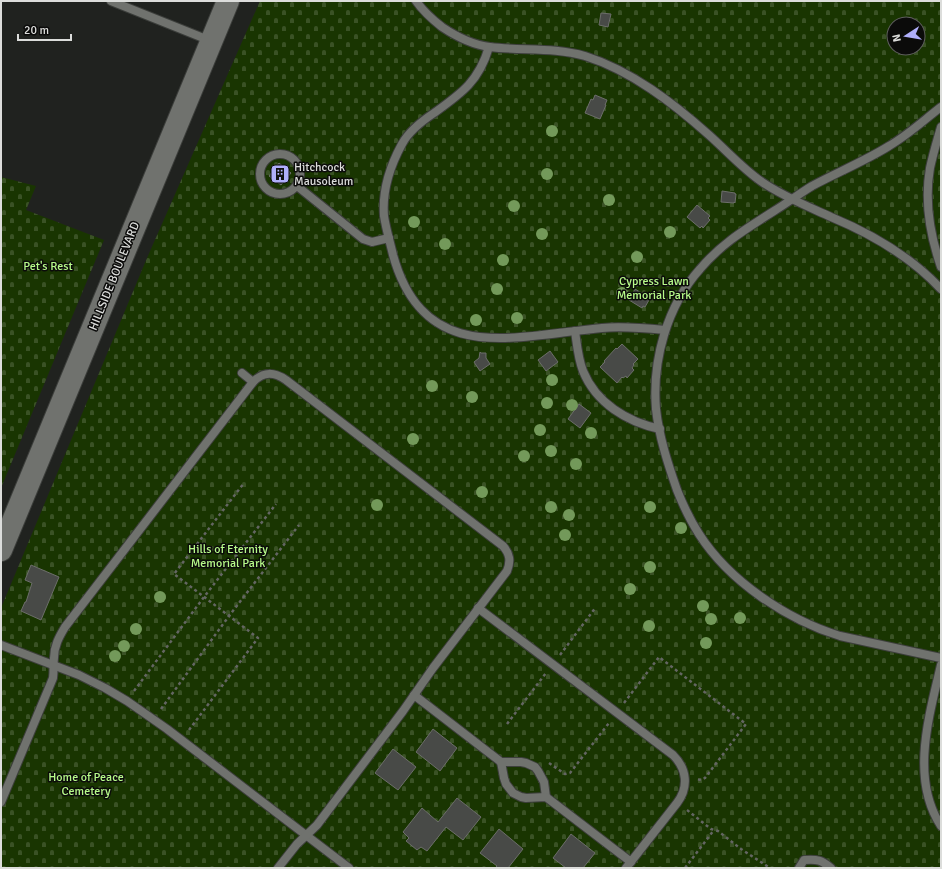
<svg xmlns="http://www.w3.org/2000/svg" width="942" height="869" viewBox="0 0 942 869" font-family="Signika,sans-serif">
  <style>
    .cemetery { fill: url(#cemetery-stones); fill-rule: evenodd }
    .building { fill: #484a47; stroke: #6c6e6a }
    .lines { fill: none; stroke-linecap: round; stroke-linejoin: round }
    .service-casing { stroke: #3c3e3b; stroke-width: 10 }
    .secondary-casing { stroke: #3c3e3b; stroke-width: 24 }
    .path { stroke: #646663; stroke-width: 2.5; stroke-dasharray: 3 3; stroke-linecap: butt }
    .service { stroke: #70726e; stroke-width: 8 }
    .secondary { stroke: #70726e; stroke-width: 22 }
    .tree { fill: #73995a }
    .labels { text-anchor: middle; stroke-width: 3; stroke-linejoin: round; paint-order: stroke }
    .poi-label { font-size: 12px; fill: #dcdddb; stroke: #0b0b0a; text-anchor: start }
    .park-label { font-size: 12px; fill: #b7fa8a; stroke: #0b0b0a }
    .street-label { font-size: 12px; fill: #dcdddb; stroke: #0b0b0a }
  </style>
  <defs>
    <pattern id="cemetery-stones" width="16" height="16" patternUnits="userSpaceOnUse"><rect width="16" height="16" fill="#193501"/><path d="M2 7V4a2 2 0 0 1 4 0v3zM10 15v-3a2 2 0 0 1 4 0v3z" fill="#3a5225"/></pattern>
  </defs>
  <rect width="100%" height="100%" fill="#20221f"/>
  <g class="cemetery">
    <path d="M260,1H941V868H1V608L147,258ZM894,24H918V48H894Z"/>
    <polygon points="1,177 36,186 26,210 104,240 1,488"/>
  </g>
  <g class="building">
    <polygon points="601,13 611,14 608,27 599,25"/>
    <polygon points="595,95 607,100 605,105 606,105 600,119 585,113 591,99 593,100"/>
    <polygon points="279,163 291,173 281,185 269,176"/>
    <polygon points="722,191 735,193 735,194 736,194 735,203 734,202 734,203 721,202"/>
    <polygon points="697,205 710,216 708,218 710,220 703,228 702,226 700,228 687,217"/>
    <polygon points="635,289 648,297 647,299 649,300 645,307 643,306 642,308 629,300"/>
    <polygon points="622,344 638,359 633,364 634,365 632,368 634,370 627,378 626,376 623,378 622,377 617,383 600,367 605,362 604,361 616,348 617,349"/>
    <polygon points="550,351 558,362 546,371 538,360"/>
    <polygon points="480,352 481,353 486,353 486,358 490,364 480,371 474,362 479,358"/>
    <polygon points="579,404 591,413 580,428 568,419"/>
    <polygon points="31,565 59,577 41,620 21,611 25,602 26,602 32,583 25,580"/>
    <polygon points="433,729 457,748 440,771 416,752"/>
    <polygon points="393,749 416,767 398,790 375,773"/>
    <polygon points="457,798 481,817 463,840 446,827 427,851 421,847 417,850 406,841 409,838 403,832 422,808 438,822"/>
    <polygon points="499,829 523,849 508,868 495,868 497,866 480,853"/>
    <polygon points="571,834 595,853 583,868 566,868 553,858"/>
  </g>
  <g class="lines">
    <defs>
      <g id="service">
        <polyline points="111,1 211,41"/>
        <path d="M416,1C423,11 433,20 442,27C457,37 473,45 490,47C522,51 554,47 585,56C632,71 673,103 709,135C727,151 743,169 762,182C784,197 807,206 831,217C872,234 911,257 941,289"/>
        <path d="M489,47C479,81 462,93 434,113C422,121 409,131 402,144C390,166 382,191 384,216C386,229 390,242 393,255C424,367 515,336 602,328C623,326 644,328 665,330"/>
        <path d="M941,107C924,120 908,135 889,146C865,161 838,172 812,186C799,194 787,203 774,211C746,229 722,243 700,269C667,306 652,360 656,409C659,437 668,464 677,490C683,505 690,520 699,534C729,581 787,620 840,636L941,658"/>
        <path d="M941,127C937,141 933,154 930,168C924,202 930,235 941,267"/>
        <circle cx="280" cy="174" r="20"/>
        <polyline points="297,186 363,239 372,242 389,238"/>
        <path d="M575,331C577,345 578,358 583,371C596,403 627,422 660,429"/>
        <polyline points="242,373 253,382"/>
        <path d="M478,608L673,755C687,769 689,787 677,803L626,868"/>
        <polyline points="1,645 79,675 105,688 127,701 167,729 349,868"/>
        <path d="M941,665C929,716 910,779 941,826"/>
        <polyline points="414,695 501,762 521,762 526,763 535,767 538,771 544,782 546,797"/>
        <polyline points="501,762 504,778 506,784 513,793 521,797 526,798 546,797 631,862"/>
        <path d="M1,802L53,678C54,671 53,665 54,658C54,646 59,637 65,627L253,382C264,371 274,372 286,380L503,546C510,554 511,561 507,571L433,668L403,711L317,825L297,844L278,868"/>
        <path d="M799,868L804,860C818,859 821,860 831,868"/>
      </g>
      <polyline id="secondary" points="1,550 228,1"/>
    </defs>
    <use href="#service" class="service-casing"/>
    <use href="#secondary" class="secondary-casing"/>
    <g class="path">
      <polyline points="560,655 596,607"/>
      <polyline points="134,691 204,597 276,504"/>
      <polyline points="624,703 659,657 746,724 705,778 701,780 696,779"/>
      <polyline points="161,709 229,616 299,525"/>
      <polyline points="507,724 546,673"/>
      <polyline points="189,730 258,638 174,574 244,483"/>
      <polyline points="549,763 565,774 570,773 609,723"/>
      <polyline points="687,810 711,829 718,831 741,849 770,868"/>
      <polyline points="685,868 714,830"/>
    </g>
    <use href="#service" class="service"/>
    <use href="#secondary" class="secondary"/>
  </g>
  <g class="tree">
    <circle cx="552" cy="131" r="6"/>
    <circle cx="547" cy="174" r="6"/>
    <circle cx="609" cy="200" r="6"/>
    <circle cx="514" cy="206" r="6"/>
    <circle cx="414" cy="222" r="6"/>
    <circle cx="670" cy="232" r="6"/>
    <circle cx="542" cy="234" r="6"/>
    <circle cx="445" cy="244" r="6"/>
    <circle cx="637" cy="257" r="6"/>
    <circle cx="503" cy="260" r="6"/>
    <circle cx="497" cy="289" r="6"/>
    <circle cx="622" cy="293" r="6"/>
    <circle cx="517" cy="318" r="6"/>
    <circle cx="476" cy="320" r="6"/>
    <circle cx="552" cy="380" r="6"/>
    <circle cx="432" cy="386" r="6"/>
    <circle cx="472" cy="397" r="6"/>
    <circle cx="547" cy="403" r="6"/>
    <circle cx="572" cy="405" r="6"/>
    <circle cx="540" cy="430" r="6"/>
    <circle cx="591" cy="433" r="6"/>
    <circle cx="413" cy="439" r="6"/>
    <circle cx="551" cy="451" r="6"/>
    <circle cx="524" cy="456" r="6"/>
    <circle cx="576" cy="464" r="6"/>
    <circle cx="482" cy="492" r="6"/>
    <circle cx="377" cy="505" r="6"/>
    <circle cx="551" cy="507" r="6"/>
    <circle cx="650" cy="507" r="6"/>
    <circle cx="569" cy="515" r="6"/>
    <circle cx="681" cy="528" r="6"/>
    <circle cx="565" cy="535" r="6"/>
    <circle cx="650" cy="567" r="6"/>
    <circle cx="630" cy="589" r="6"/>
    <circle cx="160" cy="597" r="6"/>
    <circle cx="703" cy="606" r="6"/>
    <circle cx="740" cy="618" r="6"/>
    <circle cx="711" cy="619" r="6"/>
    <circle cx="649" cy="626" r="6"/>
    <circle cx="136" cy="629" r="6"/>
    <circle cx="706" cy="643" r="6"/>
    <circle cx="124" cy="646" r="6"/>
    <circle cx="115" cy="656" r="6"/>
  </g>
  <defs>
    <symbol id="building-square" viewBox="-11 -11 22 22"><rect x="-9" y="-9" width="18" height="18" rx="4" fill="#afaefa" stroke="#0b0b0a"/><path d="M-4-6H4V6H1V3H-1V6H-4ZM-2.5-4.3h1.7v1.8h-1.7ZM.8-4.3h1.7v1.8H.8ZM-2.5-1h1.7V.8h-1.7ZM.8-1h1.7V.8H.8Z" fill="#111"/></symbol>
  </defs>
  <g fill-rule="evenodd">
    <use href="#building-square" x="269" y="163" width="22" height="22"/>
  </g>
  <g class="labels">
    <g class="poi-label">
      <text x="294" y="171">Hitchcock<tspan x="294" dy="14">Mausoleum</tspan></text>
    </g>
    <g class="park-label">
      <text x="48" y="270">Pet's Rest</text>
      <text x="654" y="285">Cypress Lawn<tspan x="654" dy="14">Memorial Park</tspan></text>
      <text x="228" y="553">Hills of Eternity<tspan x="228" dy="14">Memorial Park</tspan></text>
      <text x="86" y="781">Home of Peace<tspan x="86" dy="14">Cemetery</tspan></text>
    </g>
    <g class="street-label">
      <text transform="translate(114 276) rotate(-68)" y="4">HILLSIDE BOULEVARD</text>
    </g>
  </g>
  <rect width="942" height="869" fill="none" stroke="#dcdddb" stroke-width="4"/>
  <g transform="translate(906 36) rotate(258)"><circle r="19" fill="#0b0b0a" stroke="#5f5f5e"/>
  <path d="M0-3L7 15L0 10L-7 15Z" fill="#afaefa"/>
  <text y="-6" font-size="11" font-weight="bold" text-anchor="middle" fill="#dcdddb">N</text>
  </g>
  <path d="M18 34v6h53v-6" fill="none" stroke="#dcdddb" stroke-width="2"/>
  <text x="24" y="34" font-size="12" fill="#dcdddb" stroke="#0b0b0a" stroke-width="3" paint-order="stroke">20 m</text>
</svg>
